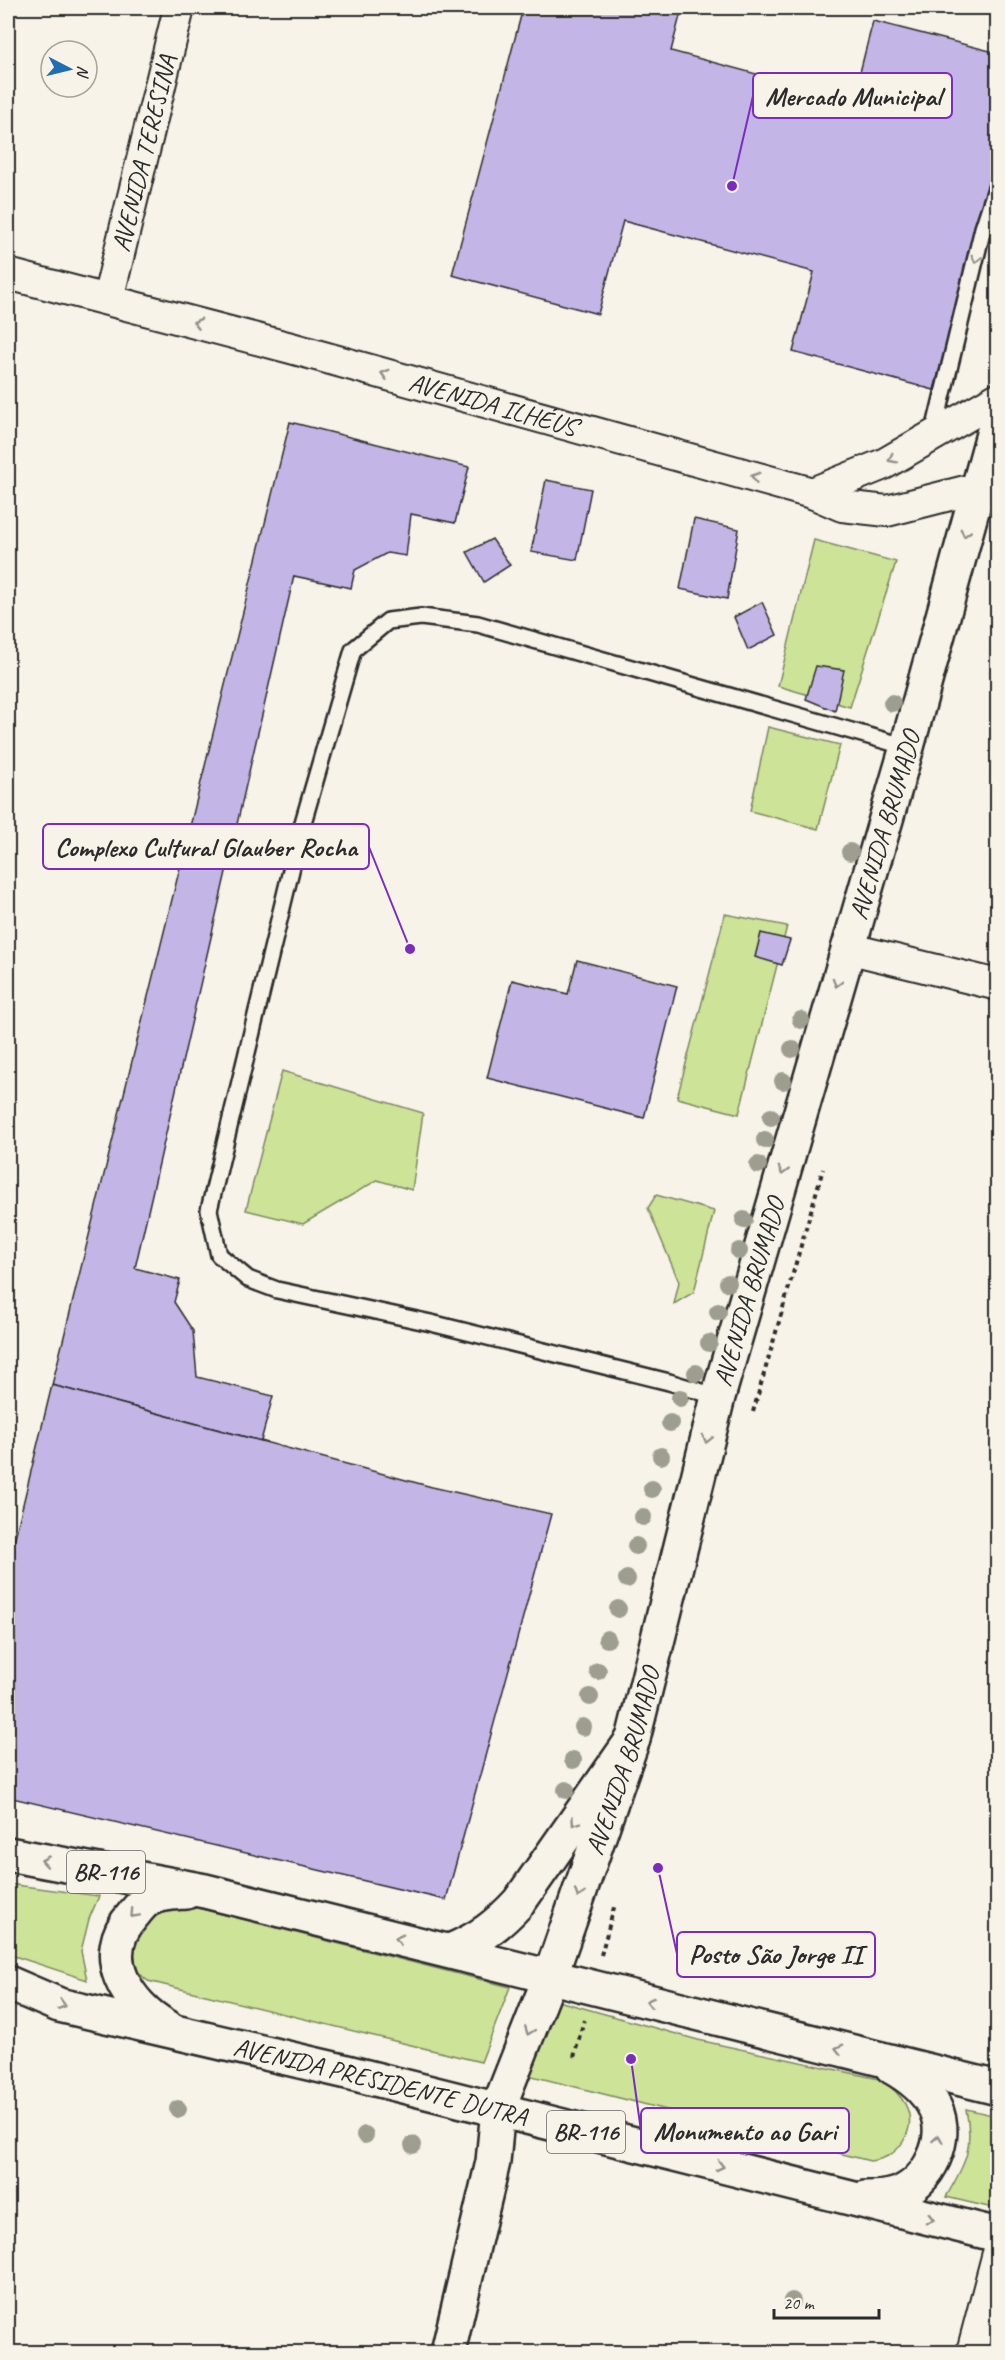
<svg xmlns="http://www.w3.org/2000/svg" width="1005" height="2360" viewBox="0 0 1005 2360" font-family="Caveat,sans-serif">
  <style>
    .green { fill: #cde398; stroke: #7c8762; stroke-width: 1.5 }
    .building { fill: #c3b6e7; stroke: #2b2b2b; stroke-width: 1.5 }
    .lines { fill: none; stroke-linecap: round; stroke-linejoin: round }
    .lane-casing { stroke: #2b2b2b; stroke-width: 20 }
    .street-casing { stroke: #2b2b2b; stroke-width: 34 }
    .secondary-casing { stroke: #2b2b2b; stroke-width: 38 }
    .primary-casing { stroke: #2b2b2b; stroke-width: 38 }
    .highway-casing { stroke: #2b2b2b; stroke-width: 38 }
    .path { stroke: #2b2b2b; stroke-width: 4; stroke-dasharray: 4.5 4.5; stroke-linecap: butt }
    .lane { stroke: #f7f3e8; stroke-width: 15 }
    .street { stroke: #f7f3e8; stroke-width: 30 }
    .secondary { stroke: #f7f3e8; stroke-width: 33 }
    .primary { stroke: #f7f3e8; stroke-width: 33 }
    .highway { stroke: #f7f3e8; stroke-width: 33 }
    .tree { fill: #9d9e8f }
    .oneway { stroke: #918f8a }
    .labels { text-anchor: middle; stroke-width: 4.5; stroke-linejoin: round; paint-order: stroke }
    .shield { fill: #f7f3e8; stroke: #686764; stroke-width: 1.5 }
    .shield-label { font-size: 24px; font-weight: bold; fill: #2b2b2b }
    .street-label { font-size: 26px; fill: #2b2b2b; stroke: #f7f3e8 }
    .leader { fill: none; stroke: #7b2cbf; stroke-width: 2 }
    .callout-dot { fill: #7b2cbf; stroke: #f7f3e8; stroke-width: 2 }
    .callout { fill: #f7f3e8; stroke: #7b2cbf; stroke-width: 2 }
    .callout-label { font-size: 27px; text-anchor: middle; font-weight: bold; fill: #2b2b2b }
  </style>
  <rect width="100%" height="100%" fill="#f7f3e8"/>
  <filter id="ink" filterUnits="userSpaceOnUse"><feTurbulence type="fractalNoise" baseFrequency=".0167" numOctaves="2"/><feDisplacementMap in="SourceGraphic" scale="12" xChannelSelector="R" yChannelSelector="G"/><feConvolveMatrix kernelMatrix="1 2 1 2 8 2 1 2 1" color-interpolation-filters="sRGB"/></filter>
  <g filter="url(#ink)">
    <g class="green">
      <polygon points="814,540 896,562 850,707 778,686"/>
      <polygon points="768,727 840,745 818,829 750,811"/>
      <polygon points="725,914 787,926 739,1114 677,1098"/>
      <polygon points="282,1071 423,1113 412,1190 377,1180 303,1224 246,1210"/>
      <polygon points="656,1195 714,1211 694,1292 674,1304 679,1282 648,1208"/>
      <polygon points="8,1884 99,1896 89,1919 81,1951 87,1980 8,1954"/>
      <path d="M182,1904L510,1987L481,2062L148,1981C120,1960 134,1935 150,1911Z"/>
      <path d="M551,1999L698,2040L879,2079C901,2092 919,2114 904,2140C896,2154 885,2159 870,2161L520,2073Z"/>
      <path d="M966,2109L997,2116V2209L946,2197C966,2163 974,2148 966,2109Z"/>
    </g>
    <g class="building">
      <polygon points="523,8 682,8 671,51 853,100 873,21 998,53 998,150 934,390 793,352 814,272 623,221 598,314 452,275"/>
      <polygon points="290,422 469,467 455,523 411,514 406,556 387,553 355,570 351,588 294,576 135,1268 180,1280 174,1302 193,1331 197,1377 273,1396 261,1441 52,1385"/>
      <polygon points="546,480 591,489 577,560 531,552"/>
      <polygon points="694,519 739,529 727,599 680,589"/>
      <polygon points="492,539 510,565 484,582 467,552"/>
      <polygon points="762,602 777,635 748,650 734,617"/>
      <polygon points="816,666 844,670 835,711 806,699"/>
      <polygon points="761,933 790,940 782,965 755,957"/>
      <polygon points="577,960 677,986 644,1118 487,1078 512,980 568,994"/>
      <polygon points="52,1385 432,1487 551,1514 446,1900 8,1797 8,1566"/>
    </g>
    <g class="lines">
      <defs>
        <g id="lane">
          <polyline points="933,435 983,228 998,182"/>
          <polyline points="718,1397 669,1382 431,1323 277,1290 248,1279 219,1255 209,1210 300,833 353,650 388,621 421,617 478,624 907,747"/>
        </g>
        <g id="street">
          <path id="s1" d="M8,274L291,348L812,493L842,506L887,511L977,488L998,492"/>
          <path id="s2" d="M108,299L179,8"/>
          <polyline points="812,493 884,464 998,398"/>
          <polyline points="847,948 998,985"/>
          <polyline points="972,2352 998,2253"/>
        </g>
        <polyline id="secondary" points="448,2352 493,2162 498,2109"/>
        <g id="primary">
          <path id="s3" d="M498,2109L550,1977L633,1739L718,1397L907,747L998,416"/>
        </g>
        <g id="highway">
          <polyline points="8,1854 205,1891 998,2088"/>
          <path d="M450,1951C479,1939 498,1925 519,1902L633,1739"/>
          <path id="s4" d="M8,1983L59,2005L343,2071L998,2235"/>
          <path d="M167,2027C127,2005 96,1955 133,1915C137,1910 143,1902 149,1899C160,1893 173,1893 186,1892"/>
          <path d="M865,2198C877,2198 887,2198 898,2194C929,2182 950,2139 935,2108C926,2089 910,2077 892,2067"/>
        </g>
      </defs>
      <use href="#lane" class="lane-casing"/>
      <use href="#street" class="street-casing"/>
      <use href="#secondary" class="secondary-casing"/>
      <use href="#primary" class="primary-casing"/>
      <use href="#highway" class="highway-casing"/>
      <g class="path">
        <polyline points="753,1412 823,1169"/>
        <polyline points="601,1955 615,1904"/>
        <polyline points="574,2057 584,2020"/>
      </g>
      <use href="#lane" class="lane"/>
      <use href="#street" class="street"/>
      <use href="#secondary" class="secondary"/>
      <use href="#primary" class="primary"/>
      <use href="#highway" class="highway"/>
    </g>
    <g class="tree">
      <circle cx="892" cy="703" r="9"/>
      <circle cx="850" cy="852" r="9"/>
      <circle cx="801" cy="1020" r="9"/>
      <circle cx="792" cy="1049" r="9"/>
      <circle cx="783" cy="1081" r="9"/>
      <circle cx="771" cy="1117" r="9"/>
      <circle cx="765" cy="1140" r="9"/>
      <circle cx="758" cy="1165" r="9"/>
      <circle cx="744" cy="1220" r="9"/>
      <circle cx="739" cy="1251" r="9"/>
      <circle cx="728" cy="1283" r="9"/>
      <circle cx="718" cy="1312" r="9"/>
      <circle cx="709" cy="1343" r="9"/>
      <circle cx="696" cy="1373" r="9"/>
      <circle cx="680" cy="1398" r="9"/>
      <circle cx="670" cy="1423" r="9"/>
      <circle cx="661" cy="1456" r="9"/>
      <circle cx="652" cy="1489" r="9"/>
      <circle cx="643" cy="1517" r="9"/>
      <circle cx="636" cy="1546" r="9"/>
      <circle cx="627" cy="1579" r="9"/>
      <circle cx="618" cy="1609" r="9"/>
      <circle cx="607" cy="1639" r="9"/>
      <circle cx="598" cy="1671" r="9"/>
      <circle cx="590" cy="1697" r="9"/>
      <circle cx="583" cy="1727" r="9"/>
      <circle cx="573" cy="1760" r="9"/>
      <circle cx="566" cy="1790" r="9"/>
      <circle cx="178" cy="2109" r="9"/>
      <circle cx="365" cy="2135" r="9"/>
      <circle cx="413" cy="2145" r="9"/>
      <circle cx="792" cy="2301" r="9"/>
    </g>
    <defs><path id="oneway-chevron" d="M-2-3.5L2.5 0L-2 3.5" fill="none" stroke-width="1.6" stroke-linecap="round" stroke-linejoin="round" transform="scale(1.5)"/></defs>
    <g class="oneway">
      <use href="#oneway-chevron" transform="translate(976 259) rotate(104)"/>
      <use href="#oneway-chevron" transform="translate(197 323) rotate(-165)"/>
      <use href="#oneway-chevron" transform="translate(385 374) rotate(-164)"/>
      <use href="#oneway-chevron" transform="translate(892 459) rotate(153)"/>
      <use href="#oneway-chevron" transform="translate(755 477) rotate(-164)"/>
      <use href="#oneway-chevron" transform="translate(965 533) rotate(105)"/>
      <use href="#oneway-chevron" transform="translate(837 983) rotate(106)"/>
      <use href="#oneway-chevron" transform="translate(783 1171) rotate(106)"/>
      <use href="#oneway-chevron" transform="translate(707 1439) rotate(104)"/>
      <use href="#oneway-chevron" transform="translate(575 1822) rotate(125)"/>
      <use href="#oneway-chevron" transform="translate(45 1861) rotate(-170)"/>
      <use href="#oneway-chevron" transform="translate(579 1894) rotate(109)"/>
      <use href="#oneway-chevron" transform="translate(134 1914) rotate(133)"/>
      <use href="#oneway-chevron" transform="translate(399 1939) rotate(-166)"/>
      <use href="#oneway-chevron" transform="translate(650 2002) rotate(-166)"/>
      <use href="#oneway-chevron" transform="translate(62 2005) rotate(17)"/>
      <use href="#oneway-chevron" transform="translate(529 2031) rotate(111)"/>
      <use href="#oneway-chevron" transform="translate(839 2049) rotate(-166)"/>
      <use href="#oneway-chevron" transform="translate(938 2139) rotate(-81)"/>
      <use href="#oneway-chevron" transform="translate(720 2166) rotate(14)"/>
      <use href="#oneway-chevron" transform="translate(930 2219) rotate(14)"/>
    </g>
  </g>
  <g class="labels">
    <g class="shield">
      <rect x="67" y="1851" width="78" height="42" rx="4.5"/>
      <rect x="547" y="2111" width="78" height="42" rx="4.5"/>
    </g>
    <g class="shield-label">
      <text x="106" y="1880">BR-116</text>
      <text x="586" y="2140">BR-116</text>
    </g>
    <g class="street-label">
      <text dy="9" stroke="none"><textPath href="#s2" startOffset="150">AVENIDA TERESINA</textPath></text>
      <text dy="9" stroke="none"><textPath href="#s1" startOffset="502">AVENIDA ILHÉUS</textPath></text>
      <text dy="9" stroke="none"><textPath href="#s3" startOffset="1342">AVENIDA BRUMADO</textPath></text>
      <text dy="9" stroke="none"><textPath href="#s3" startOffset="856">AVENIDA BRUMADO</textPath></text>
      <text dy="9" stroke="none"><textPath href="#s3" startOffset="370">AVENIDA BRUMADO</textPath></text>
      <text dy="9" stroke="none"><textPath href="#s4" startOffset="386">AVENIDA PRESIDENTE DUTRA</textPath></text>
    </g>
  </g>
  <path class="leader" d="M732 186L753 96M410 949L369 847M658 1868L677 1954M631 2059L641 2131"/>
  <g class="callout-dot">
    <circle cx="732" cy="186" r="6"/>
    <circle cx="410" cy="949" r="6"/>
    <circle cx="658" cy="1868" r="6"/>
    <circle cx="631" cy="2059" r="6"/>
  </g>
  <g class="callout">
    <rect x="753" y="73" width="199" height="45" rx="6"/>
    <rect x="43" y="824" width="326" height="45" rx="6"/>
    <rect x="677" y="1932" width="198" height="45" rx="6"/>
    <rect x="641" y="2108" width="208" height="45" rx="6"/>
  </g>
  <g class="callout-label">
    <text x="853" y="105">Mercado Municipal</text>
    <text x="206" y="856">Complexo Cultural Glauber Rocha</text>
    <text x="776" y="1963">Posto São Jorge II</text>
    <text x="745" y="2140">Monumento ao Gari</text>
  </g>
  <rect width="1005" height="2360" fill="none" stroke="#f7f3e8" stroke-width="30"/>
  <rect x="15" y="15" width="975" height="2330" fill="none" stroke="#2b2b2b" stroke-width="2" filter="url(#ink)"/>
  <g transform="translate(69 69) rotate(97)"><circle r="28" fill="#f7f3e8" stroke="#a5a39c" stroke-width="1.5"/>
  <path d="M0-4.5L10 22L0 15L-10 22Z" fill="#1f6fb2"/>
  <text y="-9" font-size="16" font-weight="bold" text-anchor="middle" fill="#2b2b2b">N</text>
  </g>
  <path d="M774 2309v9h105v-9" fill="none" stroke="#2b2b2b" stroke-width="3"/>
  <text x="783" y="2309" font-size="18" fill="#2b2b2b" stroke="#f7f3e8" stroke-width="4.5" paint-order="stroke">20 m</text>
</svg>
